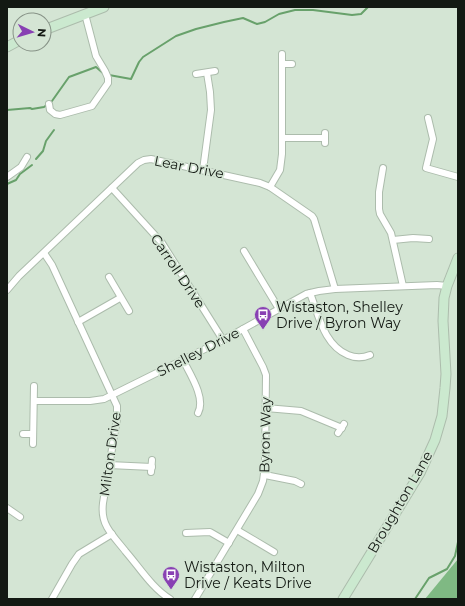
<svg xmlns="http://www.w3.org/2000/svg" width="465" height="606" viewBox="0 0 465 606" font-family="Montserrat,sans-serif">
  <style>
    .forest { fill: #7fb983 }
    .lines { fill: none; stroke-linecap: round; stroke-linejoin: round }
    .stream { stroke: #68a16b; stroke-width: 2 }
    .street-casing { stroke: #acbcac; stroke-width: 8 }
    .secondary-casing { stroke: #acbcac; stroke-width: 11 }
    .street { stroke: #fff; stroke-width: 6 }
    .secondary { stroke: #cbe9cf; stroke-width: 9 }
    .labels { text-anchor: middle; stroke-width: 3.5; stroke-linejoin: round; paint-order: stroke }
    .street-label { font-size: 14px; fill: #131913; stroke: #d4e5d4 }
    .poi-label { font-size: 14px; fill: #131913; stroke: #d4e5d4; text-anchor: start }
  </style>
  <rect width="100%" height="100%" fill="#d4e5d4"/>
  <polygon class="forest" points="458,559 458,599 425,599"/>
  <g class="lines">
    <g class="stream">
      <polyline points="109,75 131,79 139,62 143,57 176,36 196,29 224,22 243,18 257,24 265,22 279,14 295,10 313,10 352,15 361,14 368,7"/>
      <polyline points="7,110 30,108 32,109 44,107 52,101 69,77 96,67 104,74"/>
      <polyline points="36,159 43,151 46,141 54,130"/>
      <polyline points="7,184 16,180 20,174 32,165"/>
      <polyline points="415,599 429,578 447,569 455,556 458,542"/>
    </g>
    <defs>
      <g id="street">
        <polyline points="282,64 292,64"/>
        <polyline points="196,74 215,71"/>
        <polyline points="49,104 50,110 55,114 60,115 92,106 108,83 108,78 105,71 96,56 85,14"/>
        <polyline points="428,118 433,139 426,168 458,177"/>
        <polyline points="325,133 325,143"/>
        <polyline points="283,138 325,138"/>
        <polyline points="383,168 379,192 379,209 380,214 391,233 403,286"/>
        <polyline points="203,170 211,110 210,92 207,73"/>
        <polyline points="7,177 21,167 27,157"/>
        <polyline points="270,187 280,170 282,154 282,54"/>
        <polyline points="112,188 162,243 223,340"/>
        <polyline points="393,240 413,238 429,239"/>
        <polyline points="244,251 279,309"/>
        <path d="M44,253L52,265L117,406V419L103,503C102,511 103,520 107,527C112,536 120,544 126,552C140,568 152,588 170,599"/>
        <polyline points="109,277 129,311"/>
        <polyline points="7,290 19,276 138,163 144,160 151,159 260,183 270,187 312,216 314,219 335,289"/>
        <path d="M310,293C319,316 324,345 348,355C355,358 363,358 370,355"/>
        <polyline points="78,322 120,298"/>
        <path d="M183,360C190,374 206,398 198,413"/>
        <polyline points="34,401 90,401 104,399 223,340 306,294 319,291 335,289 437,285 447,286"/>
        <polyline points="266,408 301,411 342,428"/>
        <polyline points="338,433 344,424"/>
        <polyline points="23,434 33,434"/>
        <polyline points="33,444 34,386"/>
        <polyline points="109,465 152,467"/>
        <polyline points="151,472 152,460"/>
        <polyline points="265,475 295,481 301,484"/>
        <polyline points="7,508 20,517"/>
        <polyline points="237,530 274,552"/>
        <polyline points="186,533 210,532 229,543"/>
        <polyline points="52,599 72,564 79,554 112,534"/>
        <polyline points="195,599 258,494 263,481 265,466 266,375 263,367 243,329"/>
      </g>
      <g id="secondary">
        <polyline points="44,30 104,7"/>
        <polyline points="7,47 20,40"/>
        <polyline points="343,599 420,473 435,440 442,416 445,388 446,374 443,321 444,298 447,286 458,258"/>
      </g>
    </defs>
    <use href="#street" class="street-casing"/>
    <use href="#secondary" class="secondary-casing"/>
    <use href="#street" class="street"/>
    <use href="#secondary" class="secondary"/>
  </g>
  <defs>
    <symbol id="bus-pin" viewBox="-11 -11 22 30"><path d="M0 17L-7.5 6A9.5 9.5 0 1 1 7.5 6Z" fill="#8840b3" stroke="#d4e5d4"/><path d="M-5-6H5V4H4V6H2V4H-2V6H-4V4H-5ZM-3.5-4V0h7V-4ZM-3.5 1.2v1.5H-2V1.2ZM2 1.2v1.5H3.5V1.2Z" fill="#fff"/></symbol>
  </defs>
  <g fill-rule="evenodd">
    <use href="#bus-pin" x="253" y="305" width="20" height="27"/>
    <use href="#bus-pin" x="161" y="565" width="20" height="27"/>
  </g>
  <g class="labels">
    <g class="street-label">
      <text transform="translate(189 167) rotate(11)" y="5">Lear Drive</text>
      <text transform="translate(178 271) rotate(56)" y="5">Carroll Drive</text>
      <text transform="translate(198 352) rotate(-27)" y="5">Shelley Drive</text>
      <text transform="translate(265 435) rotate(-89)" y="5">Byron Way</text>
      <text transform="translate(110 454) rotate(-82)" y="5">Milton Drive</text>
      <text transform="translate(400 502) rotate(-60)" y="5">Broughton Lane</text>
    </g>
    <g class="poi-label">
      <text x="276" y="312">Wistaston, Shelley<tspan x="276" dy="16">Drive / Byron Way</tspan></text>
      <text x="184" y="572">Wistaston, Milton<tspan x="184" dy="16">Drive / Keats Drive</tspan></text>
    </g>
  </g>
  <rect width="465" height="606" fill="none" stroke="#131913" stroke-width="16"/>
  <g transform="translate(32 32) rotate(95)"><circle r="19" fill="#d4e5d4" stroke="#879387"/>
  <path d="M0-3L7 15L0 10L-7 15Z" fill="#8840b3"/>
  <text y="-6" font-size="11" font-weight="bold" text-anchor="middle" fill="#131913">N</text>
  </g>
</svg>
